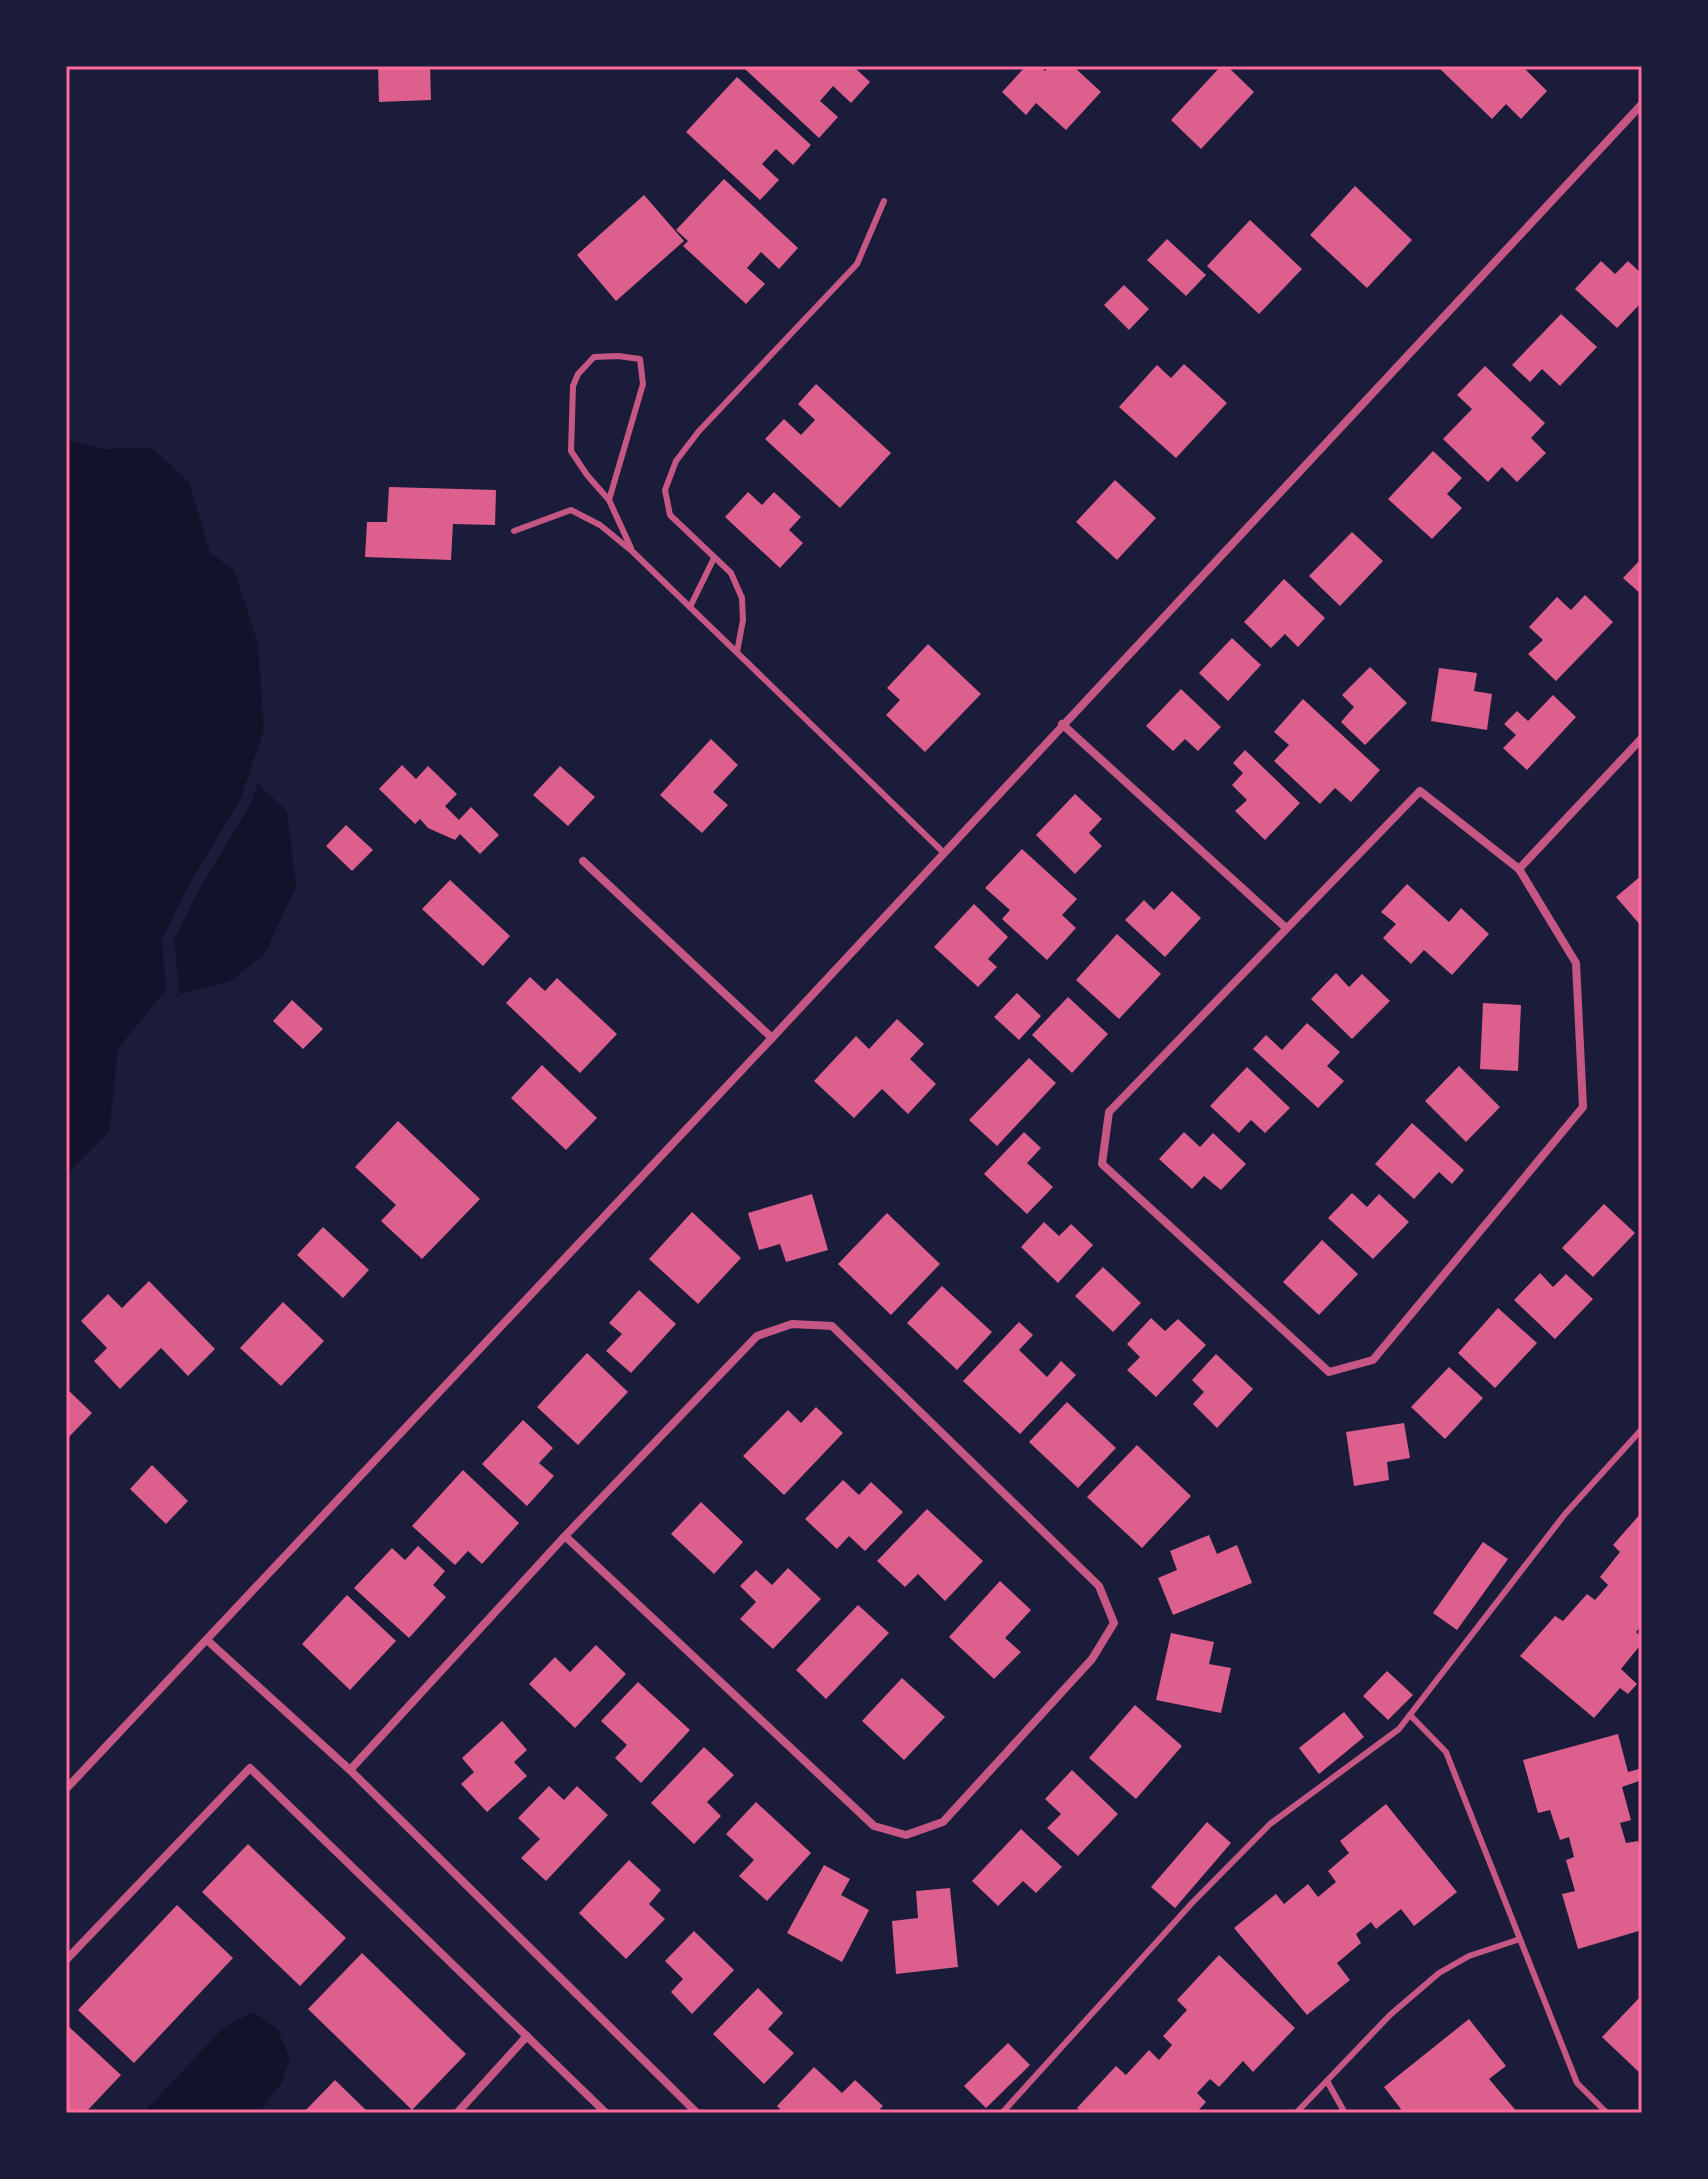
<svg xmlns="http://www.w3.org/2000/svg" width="1708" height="2179" viewBox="0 0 1708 2179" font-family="'Fira Sans Condensed',sans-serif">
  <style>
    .water { fill: #12122b }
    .building { fill: #dd5f8e }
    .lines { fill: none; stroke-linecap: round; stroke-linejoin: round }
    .service { stroke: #c65784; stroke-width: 6 }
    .minor { stroke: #c65784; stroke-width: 8 }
    .neatline { fill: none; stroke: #ff6b9d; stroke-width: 3 }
  </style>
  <rect width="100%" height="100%" fill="#1b1b3a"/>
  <g class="water">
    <polygon points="66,440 104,449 152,448 189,482 210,553 234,570 258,644 264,730 240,800 187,888 162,939 166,990 118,1048 109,1132 66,1175"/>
    <polygon points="259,780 261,787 287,811 296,887 264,955 229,982 179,994 169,1006 176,997 179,988 174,940 197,893 250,805"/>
    <polygon points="253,2012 277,2029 290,2058 282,2082 259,2113 143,2113 223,2028"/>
  </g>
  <g class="building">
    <polygon points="378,66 430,66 431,100 379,102"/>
    <polygon points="748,66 853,66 870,82 851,103 833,86 820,101 838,117 819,138 745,69"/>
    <polygon points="1026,66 1040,66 1045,71 1051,66 1073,66 1101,92 1066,130 1036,103 1026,115 1002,92"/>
    <polygon points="1221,66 1227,66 1254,92 1201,149 1171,120"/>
    <polygon points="1437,66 1522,66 1547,91 1521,119 1506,104 1492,119"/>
    <polygon points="737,77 811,145 793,165 776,149 762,164 779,180 760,200 686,132"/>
    <polygon points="724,179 798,248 779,269 761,252 747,268 765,284 746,304 683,246 688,241 676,230"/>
    <polygon points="1355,186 1412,240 1367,288 1310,235"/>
    <polygon points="644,195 684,241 616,301 577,255"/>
    <polygon points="1250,220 1302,269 1259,314 1207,266"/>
    <polygon points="1167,239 1206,275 1186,296 1147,260"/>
    <polygon points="1601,261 1615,274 1628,261 1642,274 1642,302 1617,328 1575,289"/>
    <polygon points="1124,285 1149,309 1129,330 1104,305"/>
    <polygon points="1561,314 1597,347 1560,386 1542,369 1530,382 1512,365"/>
    <polygon points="1184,364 1227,403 1176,458 1119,407 1157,365 1171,378"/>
    <polygon points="1485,366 1545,423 1531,438 1546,453 1517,482 1502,467 1488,482 1443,439 1472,409 1457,395"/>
    <polygon points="816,384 891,453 840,508 765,439 784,419 801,435 815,420 798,404"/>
    <polygon points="1433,451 1462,478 1447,494 1462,508 1432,539 1388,499"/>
    <polygon points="1115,480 1156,518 1117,560 1076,522"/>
    <polygon points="389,487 496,490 495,525 453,524 451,560 365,557 367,522 387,522"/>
    <polygon points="748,492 762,505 774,492 801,517 789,530 803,543 780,568 725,517"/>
    <polygon points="1352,532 1383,561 1340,606 1309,576"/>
    <polygon points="1642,558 1642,595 1623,578"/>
    <polygon points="1284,579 1325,618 1298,647 1285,634 1271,648 1244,622"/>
    <polygon points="1585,595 1613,622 1556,681 1528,654 1543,640 1529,627 1557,597 1571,610"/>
    <polygon points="1232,638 1261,665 1228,701 1199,673"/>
    <polygon points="928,644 981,694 925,752 886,715 900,700 887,688"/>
    <polygon points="1370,667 1407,703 1365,745 1341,722 1354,707 1342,695"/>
    <polygon points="1439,668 1477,673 1474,691 1492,694 1487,730 1431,721"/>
    <polygon points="1181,689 1221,727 1198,751 1185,739 1173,751 1146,726"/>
    <polygon points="1553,695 1576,717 1527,770 1503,748 1516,735 1504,724 1517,711 1528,721"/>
    <polygon points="1303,699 1380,770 1351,802 1335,788 1320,804 1274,761 1289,745 1274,732"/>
    <polygon points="711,739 738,765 713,792 728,805 702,833 660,795"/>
    <polygon points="1245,750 1300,803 1265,840 1235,811 1247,800 1232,785 1243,773 1233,763"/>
    <polygon points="402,765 416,779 428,766 457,794 445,806 459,820 471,807 499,835 480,854 460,834 455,840 428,828 420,819 415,824 379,789"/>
    <polygon points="560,766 595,797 568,826 533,795"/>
    <polygon points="1075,794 1102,819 1089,833 1102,846 1075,874 1036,835"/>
    <polygon points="346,825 373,850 352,871 326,846"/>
    <polygon points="1022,849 1077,899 1062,915 1076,928 1047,960 1002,919 1010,910 985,888"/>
    <polygon points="1642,875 1642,927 1616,897"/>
    <polygon points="450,880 510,936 483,966 422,909"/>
    <polygon points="1407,884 1449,922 1461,908 1489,934 1452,975 1424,950 1411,964 1383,938 1396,924 1381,912"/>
    <polygon points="1172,891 1201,918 1165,957 1125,920 1144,900 1154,910"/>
    <polygon points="974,904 1008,937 988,959 997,967 978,987 934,947"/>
    <polygon points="1117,934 1161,974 1119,1019 1076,980"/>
    <polygon points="1336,973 1349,987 1362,974 1390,1001 1352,1039 1311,999"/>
    <polygon points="530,977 545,991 557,978 617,1034 580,1073 506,1003"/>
    <polygon points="1017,993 1041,1016 1019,1040 994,1017"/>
    <polygon points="1068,997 1108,1034 1072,1073 1032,1035"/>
    <polygon points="292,1000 323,1029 303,1049 273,1021"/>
    <polygon points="1483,1003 1521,1005 1518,1071 1480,1069"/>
    <polygon points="897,1019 924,1044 910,1059 936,1084 908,1114 882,1089 854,1118 814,1081 856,1036 869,1049"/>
    <polygon points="1307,1023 1340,1052 1327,1066 1344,1081 1318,1108 1253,1049 1266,1035 1282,1050"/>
    <polygon points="1029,1058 1056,1083 997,1146 969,1120"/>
    <polygon points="542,1065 597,1118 566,1150 511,1098"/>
    <polygon points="1459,1066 1500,1107 1466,1142 1425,1101"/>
    <polygon points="1247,1067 1290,1108 1265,1133 1251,1120 1239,1133 1210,1106"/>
    <polygon points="398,1121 480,1199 422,1259 381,1221 396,1205 355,1167"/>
    <polygon points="1412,1123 1464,1170 1452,1184 1439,1172 1414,1199 1375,1164"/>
    <polygon points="1024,1132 1041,1148 1027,1163 1053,1187 1027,1214 984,1174"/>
    <polygon points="1184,1132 1200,1147 1213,1133 1246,1164 1221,1190 1204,1176 1192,1189 1159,1159"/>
    <polygon points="1352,1193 1367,1207 1379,1194 1409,1222 1373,1259 1328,1218"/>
    <polygon points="812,1194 828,1250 786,1262 780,1244 759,1250 748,1213"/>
    <polygon points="1604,1204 1635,1233 1593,1277 1562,1248"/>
    <polygon points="692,1212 741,1258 698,1304 649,1259"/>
    <polygon points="887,1213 940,1264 891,1315 838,1264"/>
    <polygon points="1044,1222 1059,1236 1071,1224 1093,1245 1058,1283 1021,1247"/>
    <polygon points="323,1227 369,1270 343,1298 297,1255"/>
    <polygon points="1322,1240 1358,1274 1319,1315 1283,1282"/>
    <polygon points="1103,1267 1141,1303 1113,1332 1075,1296"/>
    <polygon points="1540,1273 1553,1287 1566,1274 1593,1299 1555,1339 1514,1300"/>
    <polygon points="149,1281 215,1349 188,1376 161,1348 120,1389 94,1361 107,1348 81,1321 108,1294 122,1308"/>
    <polygon points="942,1286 992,1332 957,1370 907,1323"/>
    <polygon points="639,1290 676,1324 631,1373 606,1351 622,1334 609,1323"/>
    <polygon points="283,1302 324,1341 281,1386 240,1348"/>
    <polygon points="1498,1308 1537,1343 1495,1388 1458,1353"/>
    <polygon points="1151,1318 1165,1331 1178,1319 1206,1345 1156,1397 1127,1370 1140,1357 1127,1344"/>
    <polygon points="1019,1322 1033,1335 1019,1350 1047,1377 1061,1361 1076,1375 1020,1434 963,1381"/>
    <polygon points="587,1353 628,1392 578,1445 537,1407"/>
    <polygon points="1216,1354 1253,1389 1217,1428 1193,1404 1204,1392 1192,1380"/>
    <polygon points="1449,1367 1483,1398 1445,1439 1411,1407"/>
    <polygon points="66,1388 92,1413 66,1440"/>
    <polygon points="1067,1402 1116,1448 1078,1488 1029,1442"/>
    <polygon points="816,1407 843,1433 784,1495 743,1456 788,1410 801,1423"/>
    <polygon points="523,1420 553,1448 539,1463 554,1476 527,1506 482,1464"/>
    <polygon points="1404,1423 1410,1458 1387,1462 1389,1480 1354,1486 1346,1432"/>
    <polygon points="1137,1445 1191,1496 1142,1548 1087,1497"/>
    <polygon points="152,1465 188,1501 166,1524 130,1489"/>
    <polygon points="463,1470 519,1523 482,1564 468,1551 455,1565 412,1526"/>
    <polygon points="843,1480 859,1495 871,1482 903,1512 865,1551 849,1536 837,1549 805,1519"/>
    <polygon points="701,1502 743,1542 714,1574 671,1534"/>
    <polygon points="927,1509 983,1561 945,1601 918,1574 905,1587 877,1561"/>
    <polygon points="1642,1512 1642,1625 1636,1632 1642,1638 1642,1643 1621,1669 1637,1684 1628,1694 1620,1688 1594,1718 1520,1656 1555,1616 1563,1621 1587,1594 1595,1600 1608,1585 1600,1577 1620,1552 1613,1545"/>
    <polygon points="1209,1535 1217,1554 1237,1545 1252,1583 1173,1615 1158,1578 1177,1570 1170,1551"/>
    <polygon points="1483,1542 1508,1559 1457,1630 1433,1613"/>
    <polygon points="418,1546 445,1571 433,1585 446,1597 409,1638 354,1588 392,1548 405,1560"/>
    <polygon points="788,1568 821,1599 773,1649 740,1619 756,1602 740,1586 756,1570 772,1585"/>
    <polygon points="1000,1581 1031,1610 1005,1638 1021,1652 994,1679 949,1637"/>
    <polygon points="347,1595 396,1641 350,1690 302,1644"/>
    <polygon points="858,1605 889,1633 826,1699 796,1670"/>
    <polygon points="1171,1633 1214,1642 1209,1664 1231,1668 1221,1713 1156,1700"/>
    <polygon points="596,1645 626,1674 575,1728 529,1684 555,1657 570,1672"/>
    <polygon points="1387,1671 1413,1695 1388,1720 1363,1696"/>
    <polygon points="902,1678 945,1717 904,1760 862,1721"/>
    <polygon points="638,1682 690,1730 641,1783 615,1758 627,1745 601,1721"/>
    <polygon points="1135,1705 1182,1746 1136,1799 1089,1758"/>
    <polygon points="1344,1712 1364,1737 1319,1774 1299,1748"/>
    <polygon points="502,1721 527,1750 514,1762 527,1776 487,1812 461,1784 474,1772 462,1758"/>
    <polygon points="1618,1734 1628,1772 1639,1769 1642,1780 1622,1787 1631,1820 1620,1823 1626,1843 1638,1841 1642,1855 1642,1930 1578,1949 1562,1894 1575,1891 1566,1860 1574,1857 1569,1837 1560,1840 1550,1810 1538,1813 1523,1760"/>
    <polygon points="704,1747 734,1775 707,1802 721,1816 694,1844 651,1803"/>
    <polygon points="1072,1770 1118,1814 1078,1856 1047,1828 1061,1814 1045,1799"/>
    <polygon points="549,1786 564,1800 577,1786 608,1815 546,1881 521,1858 540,1839 518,1818"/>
    <polygon points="756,1802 811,1853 767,1901 739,1876 754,1860 726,1834"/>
    <polygon points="1386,1804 1457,1892 1414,1926 1401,1909 1376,1929 1371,1922 1356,1934 1361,1943 1337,1963 1350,1980 1307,2015 1234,1928 1276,1894 1284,1904 1308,1884 1318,1897 1336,1882 1328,1871 1349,1853 1340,1841"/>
    <polygon points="1207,1822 1231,1843 1175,1908 1151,1887"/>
    <polygon points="1021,1829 1062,1867 1036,1893 1023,1881 998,1906 972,1881"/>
    <polygon points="248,1844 346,1938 300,1986 202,1892"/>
    <polygon points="629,1860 661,1890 649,1904 665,1919 626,1959 579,1913"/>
    <polygon points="824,1865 850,1879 841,1895 869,1910 842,1962 787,1933"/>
    <polygon points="950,1888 958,1967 896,1974 892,1921 918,1918 916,1891"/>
    <polygon points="177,1905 233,1958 134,2063 78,2010"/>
    <polygon points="694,1931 734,1970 692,2014 671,1992 683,1979 665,1961"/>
    <polygon points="362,1953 466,2054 412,2110 308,2009"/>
    <polygon points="1219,1955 1295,2028 1253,2072 1243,2061 1219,2087 1210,2079 1197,2093 1206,2102 1196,2113 1082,2113 1077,2108 1116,2066 1126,2075 1149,2050 1159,2060 1172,2045 1163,2036 1187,2010 1177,2000"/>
    <polygon points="758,1988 783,2013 768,2029 794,2053 764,2084 713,2034"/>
    <polygon points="1640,1997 1642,1999 1642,2075 1602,2037"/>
    <polygon points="1469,2019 1506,2066 1489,2079 1518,2113 1404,2113 1384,2087"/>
    <polygon points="66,2024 121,2075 85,2113 66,2113"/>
    <polygon points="1008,2043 1030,2065 986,2108 964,2086"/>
    <polygon points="814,2067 842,2093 855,2080 883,2106 876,2113 784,2113 777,2106"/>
    <polygon points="335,2080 369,2113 303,2113"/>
  </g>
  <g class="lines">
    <g class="service">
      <polyline points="609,500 643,384 640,359 618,356 594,357 578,374 573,386 571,451 587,475 609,500 631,548"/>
      <polyline points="514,531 571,510 600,525 633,552 943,852"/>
      <polyline points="690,607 714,558"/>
      <polyline points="737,652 743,620 742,598 731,573 670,515 665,490 676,461 699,431 857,264 884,201"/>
      <polyline points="1410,1715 1446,1752 1577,2083 1607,2113"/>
      <polyline points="1327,2081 1345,2113"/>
      <polyline points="1002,2113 1192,1903 1270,1824 1399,1729 1565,1514 1642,1429"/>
      <polyline points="1296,2113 1390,2015 1439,1973 1469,1956 1520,1939"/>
    </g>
    <g class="minor">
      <polyline points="1062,724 1286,928"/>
      <polygon points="1420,791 1519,869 1576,963 1583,1107 1373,1360 1329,1372 1102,1164 1109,1112"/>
      <polyline points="583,861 772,1038"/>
      <polyline points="1519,869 1642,738"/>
      <polygon points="792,1324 832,1326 1099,1586 1114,1623 1092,1659 943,1822 906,1835 874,1826 565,1536 757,1336"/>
      <polyline points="207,1640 350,1770 697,2113"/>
      <polyline points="350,1770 565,1536"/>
      <polyline points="66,1789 772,1038 1642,104"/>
      <polyline points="66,1960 250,1768 606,2113"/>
      <polyline points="457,2113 527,2036"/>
    </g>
  </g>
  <rect width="1708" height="2179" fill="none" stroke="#1b1b3a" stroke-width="136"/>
  <rect x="68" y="68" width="1572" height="2043" class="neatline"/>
</svg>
